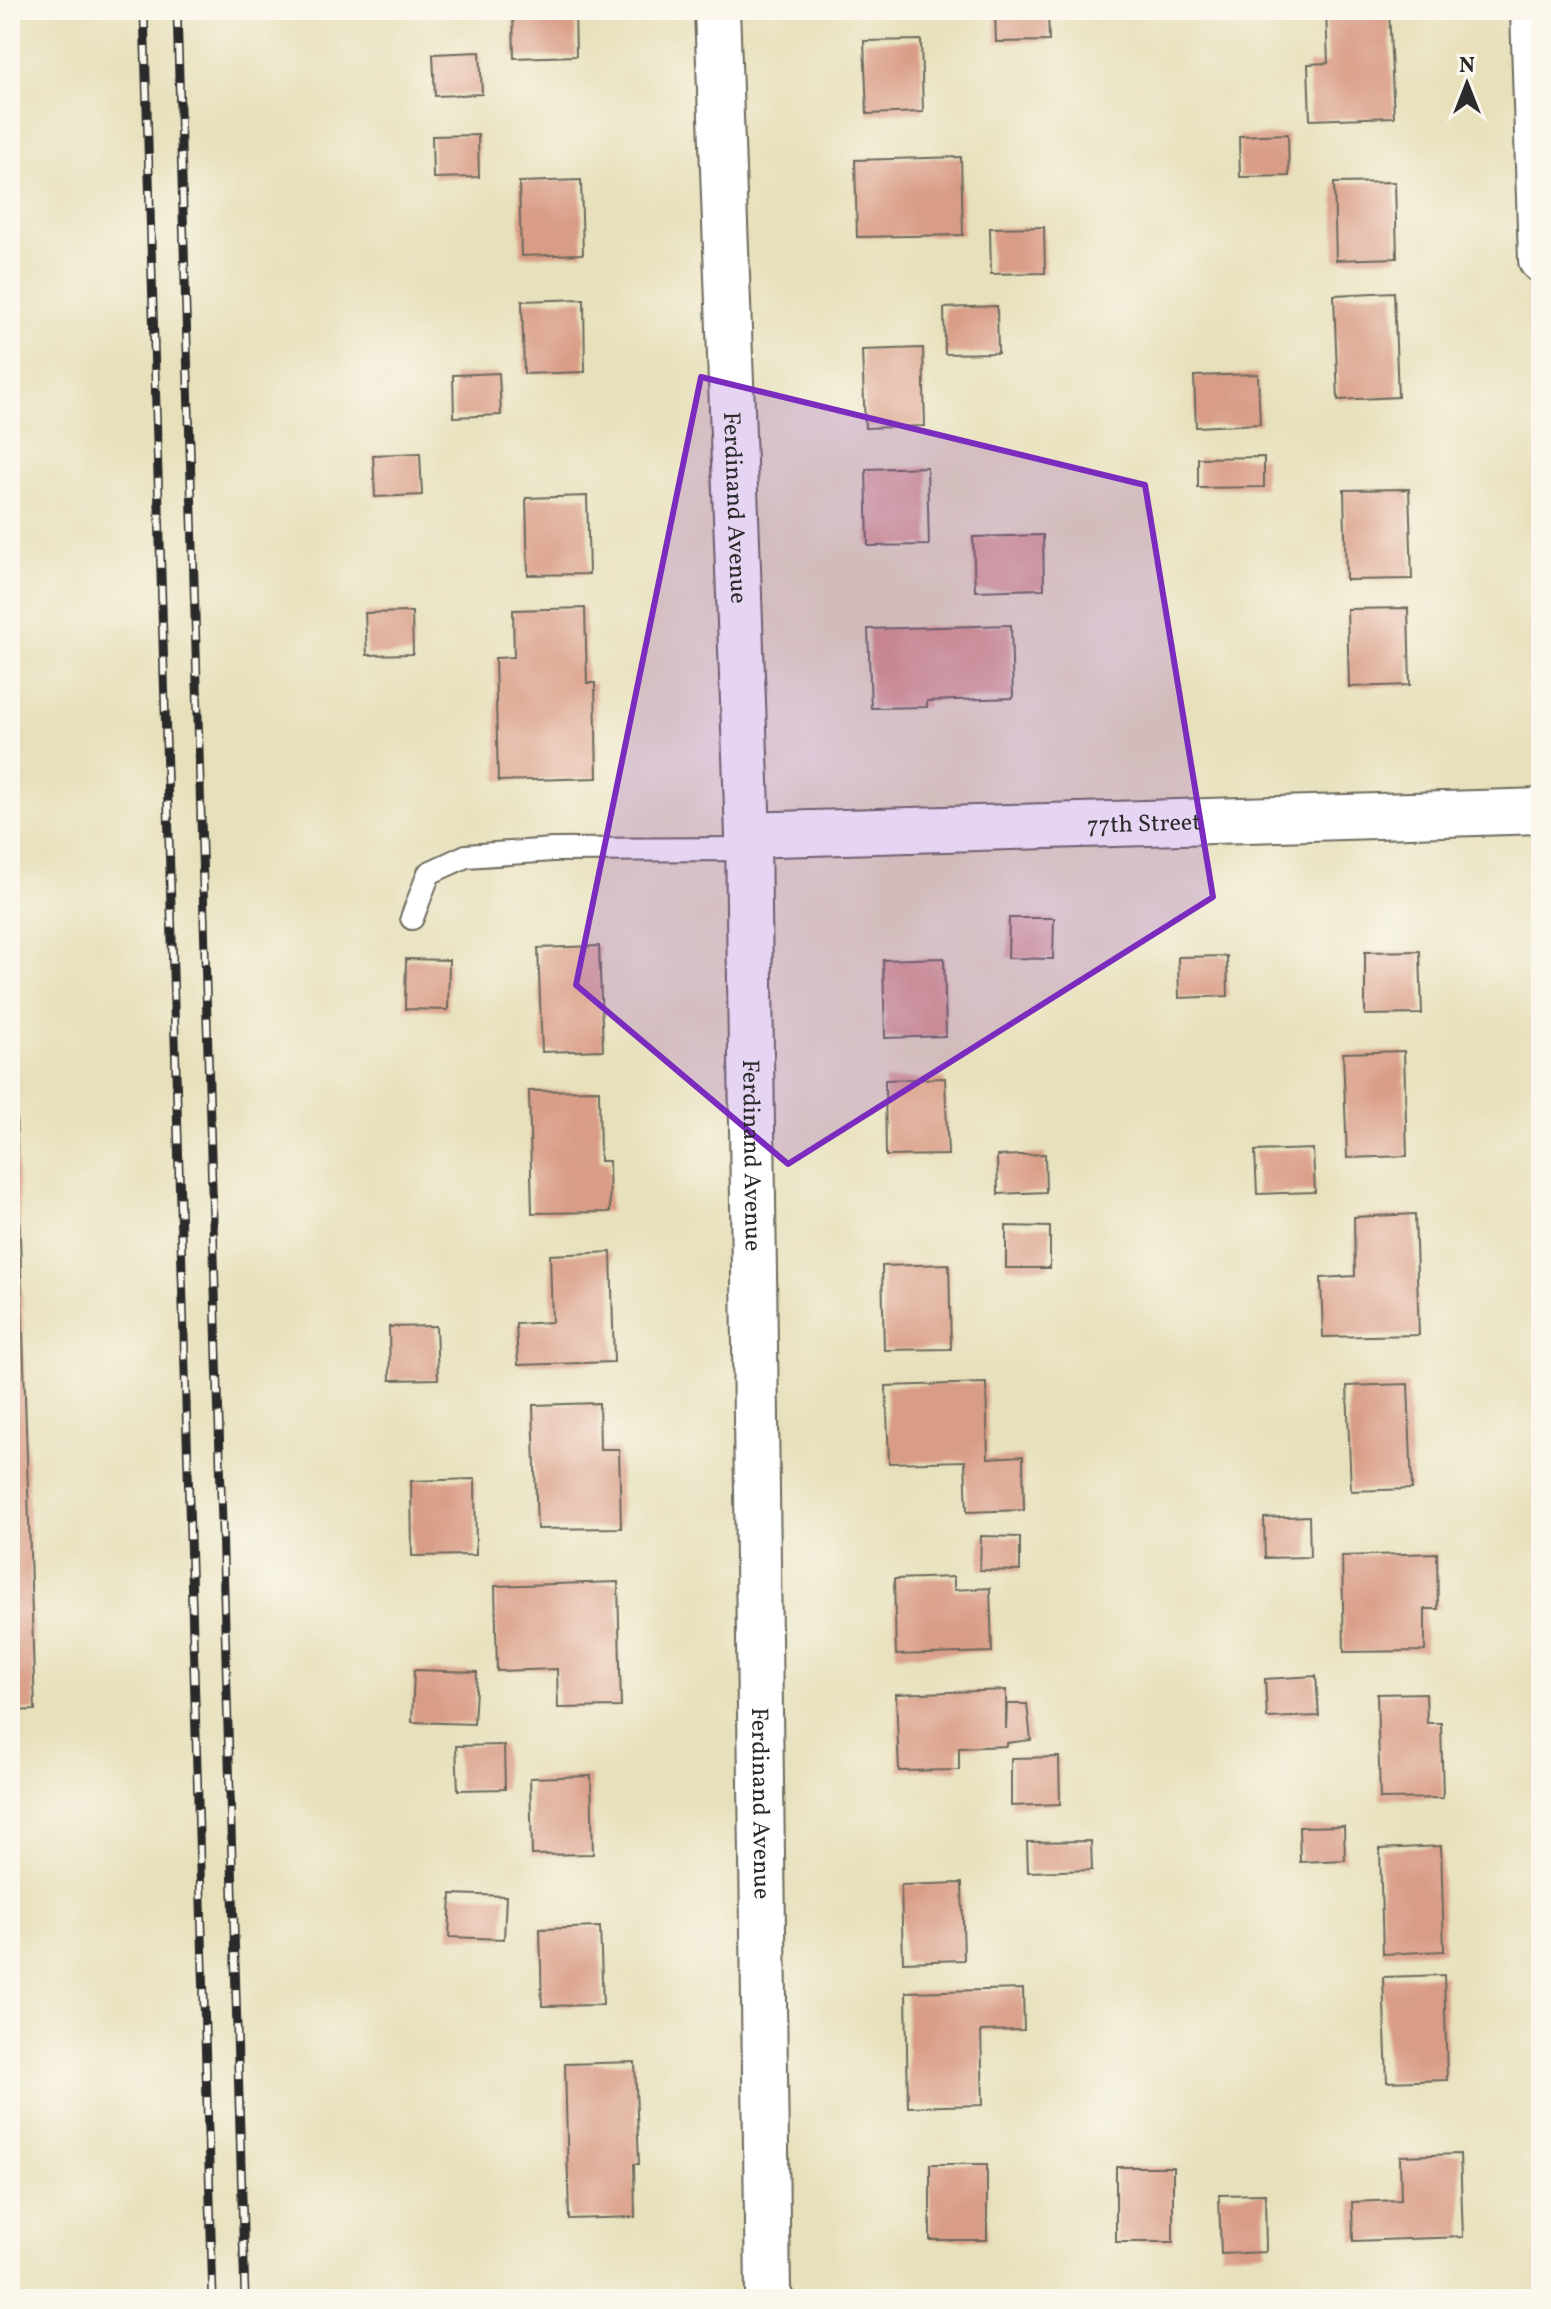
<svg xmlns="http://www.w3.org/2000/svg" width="1551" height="2309" viewBox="0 0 1551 2309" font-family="Vollkorn,serif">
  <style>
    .building { fill: #d99c86 }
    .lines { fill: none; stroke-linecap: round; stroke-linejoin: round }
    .lane-casing { stroke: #6d6a5d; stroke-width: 26 }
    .street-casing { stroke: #6d6a5d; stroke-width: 48 }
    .lane { stroke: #fff; stroke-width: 22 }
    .street { stroke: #fff; stroke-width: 44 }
    .rail-casing { stroke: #2b2b2b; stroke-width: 9 }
    .rail { stroke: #fbf7ec; stroke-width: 6; stroke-dasharray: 18; stroke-linecap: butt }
    .marked { fill: #7b2cbf; fill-opacity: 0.2; stroke: #7b2cbf; stroke-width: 6; stroke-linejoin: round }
    .labels { text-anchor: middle; stroke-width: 7; stroke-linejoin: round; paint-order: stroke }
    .street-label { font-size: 24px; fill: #2b2b2b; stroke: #fbf7ec }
  </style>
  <rect width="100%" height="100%" fill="#fbf7ec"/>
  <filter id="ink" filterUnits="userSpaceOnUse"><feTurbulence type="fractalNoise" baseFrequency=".0125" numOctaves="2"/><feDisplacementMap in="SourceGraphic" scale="16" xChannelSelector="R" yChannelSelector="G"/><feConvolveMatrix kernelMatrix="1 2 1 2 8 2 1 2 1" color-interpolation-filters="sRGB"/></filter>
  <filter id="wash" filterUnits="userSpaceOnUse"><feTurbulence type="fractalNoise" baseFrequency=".006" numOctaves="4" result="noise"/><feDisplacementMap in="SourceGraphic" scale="32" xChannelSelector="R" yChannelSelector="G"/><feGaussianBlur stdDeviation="1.8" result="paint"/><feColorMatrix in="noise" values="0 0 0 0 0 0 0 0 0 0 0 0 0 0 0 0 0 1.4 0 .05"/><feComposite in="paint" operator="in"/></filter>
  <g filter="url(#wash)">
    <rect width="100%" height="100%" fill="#e7e0bb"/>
    <g id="blocks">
      <g class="building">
        <polygon points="513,10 575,10 576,56 514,58"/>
        <polygon points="995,10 1048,10 1049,41 996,42"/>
        <polygon points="1326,10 1389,10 1394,117 1310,120 1308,64 1328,63"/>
        <polygon points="921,40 923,112 867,114 864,41"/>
        <polygon points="480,52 482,94 435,96 433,54"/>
        <polygon points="1288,134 1289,176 1240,177 1239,136"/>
        <polygon points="478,135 479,177 433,178 432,136"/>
        <polygon points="961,157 963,235 857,237 855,160"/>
        <polygon points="581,180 583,254 521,256 519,182"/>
        <polygon points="1395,182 1397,258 1336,260 1334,183"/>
        <polygon points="1044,227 1045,273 991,274 990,228"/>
        <polygon points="1394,292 1398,397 1338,400 1334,295"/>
        <polygon points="584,299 585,372 524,374 522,301"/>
        <polygon points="997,306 998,353 945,354 944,308"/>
        <polygon points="923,348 925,426 865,428 862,350"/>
        <polygon points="499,373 501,415 454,417 453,375"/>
        <polygon points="1258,374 1260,424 1196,427 1194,376"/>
        <polygon points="420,453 422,495 375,497 373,455"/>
        <polygon points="1264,457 1264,487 1198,488 1198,458"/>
        <polygon points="927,467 929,545 868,546 866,469"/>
        <polygon points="1409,489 1412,579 1346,580 1344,490"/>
        <polygon points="587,496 589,574 528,575 526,498"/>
        <polygon points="1043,535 1044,589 975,591 973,537"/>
        <polygon points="585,608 587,683 595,683 597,778 498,781 495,658 514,657 513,610"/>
        <polygon points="1408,608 1410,685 1349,687 1347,609"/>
        <polygon points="412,612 413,654 367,655 365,613"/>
        <polygon points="1011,625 1013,698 927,701 927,707 871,708 868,629"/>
        <polygon points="1009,918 1054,918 1053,959 1008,958"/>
        <polygon points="599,946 603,1050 542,1052 538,948"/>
        <polygon points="1420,951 1422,1014 1365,1015 1365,952"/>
        <polygon points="1227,956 1228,996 1179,998 1178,957"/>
        <polygon points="944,958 946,1036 885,1038 883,960"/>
        <polygon points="406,959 449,960 448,1010 405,1009"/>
        <polygon points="10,1018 13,1018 35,1710 10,1711"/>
        <polygon points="1404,1051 1407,1156 1347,1158 1343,1053"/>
        <polygon points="945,1078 948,1155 886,1156 885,1080"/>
        <polygon points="599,1090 600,1161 609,1161 610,1212 532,1213 529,1091"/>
        <polygon points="1313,1149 1315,1192 1257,1194 1255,1151"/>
        <polygon points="1045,1154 1046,1192 998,1194 997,1156"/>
        <polygon points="1415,1214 1419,1335 1323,1337 1321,1278 1355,1276 1354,1217"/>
        <polygon points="1006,1226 1050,1227 1050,1268 1006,1268"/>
        <polygon points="611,1252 614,1362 518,1365 516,1324 552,1322 550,1255"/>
        <polygon points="949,1264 951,1349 884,1350 882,1266"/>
        <polygon points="436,1326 438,1379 390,1380 389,1327"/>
        <polygon points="986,1383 988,1458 1023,1456 1024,1510 967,1512 965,1461 889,1463 886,1386"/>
        <polygon points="1408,1384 1412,1489 1351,1491 1347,1386"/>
        <polygon points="599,1403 600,1449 619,1449 621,1528 537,1529 533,1405"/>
        <polygon points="475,1479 476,1555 412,1556 411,1481"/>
        <polygon points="1309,1516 1310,1557 1265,1558 1264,1518"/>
        <polygon points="981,1536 1020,1537 1020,1571 980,1570"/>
        <polygon points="1437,1553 1438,1609 1425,1609 1425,1651 1344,1652 1342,1556"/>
        <polygon points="954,1577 954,1590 990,1588 992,1652 896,1655 894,1579"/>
        <polygon points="618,1582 621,1707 558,1708 557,1669 497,1671 495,1586"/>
        <polygon points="414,1670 477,1672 474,1724 412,1722"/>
        <polygon points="1316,1676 1319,1716 1267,1718 1265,1679"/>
        <polygon points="1006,1690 1006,1729 1007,1704 1027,1704 1031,1740 1007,1743 1007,1746 959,1748 959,1770 899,1771 896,1694"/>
        <polygon points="1426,1693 1427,1723 1441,1723 1443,1798 1380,1799 1377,1694"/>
        <polygon points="504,1745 505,1789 458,1790 456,1746"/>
        <polygon points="1059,1757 1060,1804 1011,1806 1011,1758"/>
        <polygon points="591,1776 593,1854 532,1855 530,1778"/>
        <polygon points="1344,1826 1345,1860 1300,1862 1299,1827"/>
        <polygon points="1091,1841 1092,1870 1028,1872 1027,1842"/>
        <polygon points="1441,1846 1444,1951 1383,1954 1380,1849"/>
        <polygon points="962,1883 964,1960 903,1962 901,1885"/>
        <polygon points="451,1894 506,1896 504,1939 449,1937"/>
        <polygon points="600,1927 603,2005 542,2006 540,1929"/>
        <polygon points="1444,1975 1447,2080 1387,2082 1383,1977"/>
        <polygon points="1023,1989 1024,2030 981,2031 983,2105 908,2107 906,1992"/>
        <polygon points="635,2062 639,2164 634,2164 635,2217 569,2219 565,2064"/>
        <polygon points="1460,2154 1463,2237 1353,2241 1352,2202 1401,2200 1400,2156"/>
        <rect x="930" y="2164" width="57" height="76"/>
        <rect x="1116" y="2167" width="57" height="75"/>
        <polygon points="1265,2194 1266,2252 1221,2254 1219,2195"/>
      </g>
    </g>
  </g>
  <g filter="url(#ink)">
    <use href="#blocks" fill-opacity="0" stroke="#6d6a5d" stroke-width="2"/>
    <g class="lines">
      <defs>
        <polyline id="lane" points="412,918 429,873 466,856 553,850 748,849"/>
        <g id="street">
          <path id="s1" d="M717,10L748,835L768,2293L771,2299"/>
          <polyline points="1533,10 1541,260"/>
          <path id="s2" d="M748,835L1541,811"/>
        </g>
      </defs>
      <use href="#lane" class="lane-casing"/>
      <use href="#street" class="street-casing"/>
      <use href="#lane" class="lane"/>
      <use href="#street" class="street"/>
      <defs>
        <g id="rail">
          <polyline points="144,10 213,2299"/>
          <polyline points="177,10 245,2299"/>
        </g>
      </defs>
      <use href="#rail" class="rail-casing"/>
      <use href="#rail" class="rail"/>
    </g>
  </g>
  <path class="marked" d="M701,377L1145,485L1213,897L788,1164L576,985Z"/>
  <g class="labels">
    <g class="street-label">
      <text dy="8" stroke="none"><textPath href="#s1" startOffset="498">Ferdinand Avenue</textPath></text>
      <text dy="8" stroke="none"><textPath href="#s2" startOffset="396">77th Street</textPath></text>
      <text dy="8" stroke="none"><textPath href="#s1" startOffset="1146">Ferdinand Avenue</textPath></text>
      <text dy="8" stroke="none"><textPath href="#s1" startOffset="1794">Ferdinand Avenue</textPath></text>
    </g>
  </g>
  <rect width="1551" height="2309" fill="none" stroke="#fbf7ec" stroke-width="40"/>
  <g transform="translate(1467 84)" stroke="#fbf7ec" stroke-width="6" paint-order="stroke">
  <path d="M0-6L14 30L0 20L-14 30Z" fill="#2b2b2b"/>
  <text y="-12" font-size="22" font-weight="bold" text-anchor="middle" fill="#2b2b2b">N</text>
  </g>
</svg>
